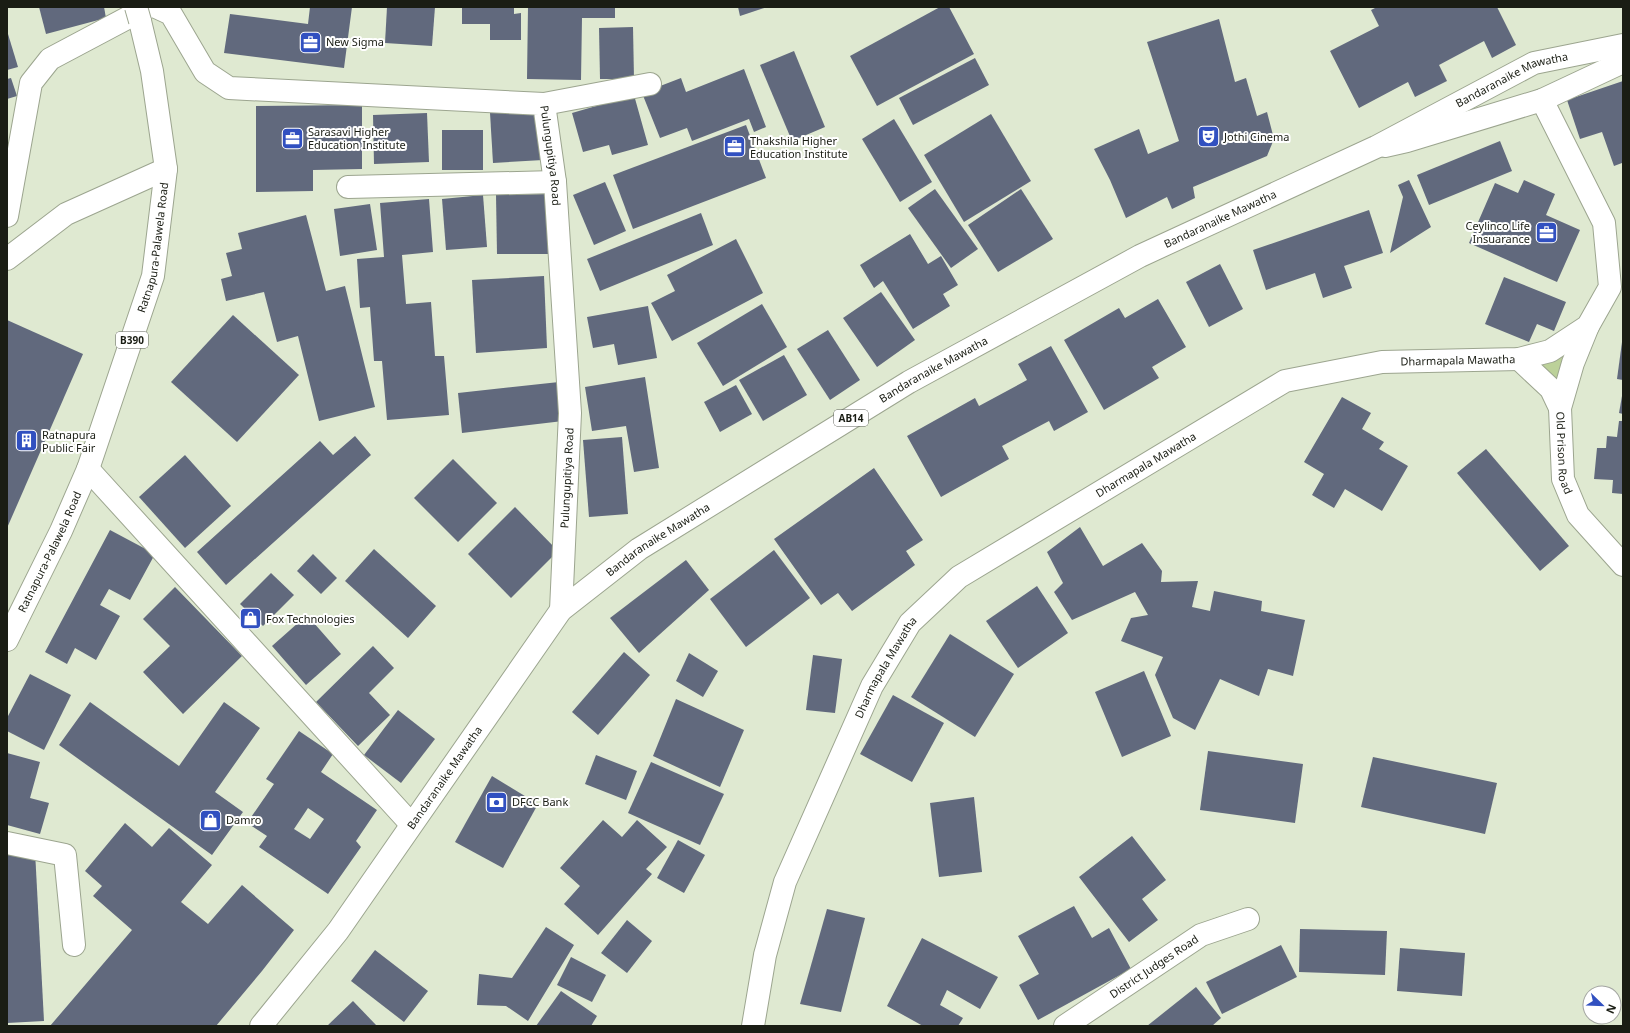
<svg xmlns="http://www.w3.org/2000/svg" width="1630" height="1033" viewBox="0 0 1630 1033" font-family="'Noto Sans',sans-serif">
  <style>
    .green { fill: #bcd199 }
    .building { fill: #61697d; fill-rule: evenodd }
    .lines { fill: none; stroke-linecap: round; stroke-linejoin: round }
    .minor-casing { stroke: #9ca58f; stroke-width: 24 }
    .major-casing { stroke: #9ca58f; stroke-width: 24 }
    .minor { stroke: #fff; stroke-width: 22 }
    .major { stroke: #fff; stroke-width: 22 }
    .major-bridge-casing { stroke: #9ca58f; stroke-width: 24; stroke-linecap: butt }
    .major-bridge { stroke: #fff; stroke-width: 22 }
    .labels { text-anchor: middle; stroke-width: 4; stroke-linejoin: round; paint-order: stroke }
    .shield { fill: #fff; stroke: #5f615a; stroke-width: 1 }
    .shield-label { font-size: 10px; font-weight: bold; fill: #1a1d14 }
    .poi-label { font-size: 11px; fill: #1a1d14; stroke: #fff; text-anchor: start }
    .street-label { font-size: 11px; fill: #1a1d14; stroke: #fff }
  </style>
  <rect width="100%" height="100%" fill="#dfe9d1"/>
  <polygon class="green" points="1575,348 1560,392 1534,362"/>
  <g class="building">
    <polygon points="39,7 104,7 106,18 46,34"/>
    <polygon points="310,7 352,7 344,68 224,53 230,14 308,24"/>
    <polygon points="387,7 435,7 432,46 385,43"/>
    <polygon points="462,7 514,7 514,14 521,13 521,40 490,40 490,24 462,24"/>
    <polygon points="528,7 615,7 615,18 582,18 581,80 527,79"/>
    <polygon points="738,7 767,7 740,16"/>
    <polygon points="940,7 949,7 974,54 877,106 850,56"/>
    <polygon points="1377,7 1497,7 1516,45 1492,58 1484,41 1439,65 1447,81 1415,97 1408,82 1359,108 1330,51 1379,26 1371,10"/>
    <polygon points="1219,19 1235,82 1246,78 1257,116 1267,112 1274,139 1267,156 1193,187 1195,198 1172,209 1167,197 1126,218 1110,180 1094,149 1139,129 1148,154 1179,141 1147,42"/>
    <polygon points="633,27 634,79 600,79 599,28"/>
    <polygon points="7,34 8,34 18,67 7,70"/>
    <polygon points="794,51 825,127 792,141 760,65"/>
    <polygon points="975,58 989,85 913,125 899,98"/>
    <polygon points="744,69 766,127 754,132 749,119 692,141 687,128 660,138 642,93 681,78 686,92"/>
    <polygon points="11,78 17,96 7,99 7,79"/>
    <polygon points="1623,81 1623,166 1622,163 1614,166 1602,132 1580,139 1567,100"/>
    <polygon points="634,95 648,145 612,155 609,145 583,152 572,113"/>
    <polygon points="362,105 362,169 313,170 313,191 256,192 256,106"/>
    <polygon points="540,109 543,160 493,163 490,113"/>
    <polygon points="427,113 429,162 374,164 373,115"/>
    <polygon points="991,114 1031,181 964,222 924,155"/>
    <polygon points="894,119 932,182 900,202 862,139"/>
    <polygon points="746,125 766,178 633,229 613,175"/>
    <rect x="442" y="130" width="41" height="40"/>
    <polygon points="1500,141 1512,171 1429,205 1417,175"/>
    <polygon points="1409,180 1431,227 1390,253 1403,197 1398,185"/>
    <polygon points="1524,180 1555,194 1546,215 1580,230 1557,282 1469,243 1495,183 1518,193"/>
    <polygon points="605,182 626,231 594,245 573,195"/>
    <polygon points="935,189 978,249 951,268 908,208"/>
    <polygon points="1021,189 1053,239 998,272 968,225"/>
    <polygon points="547,194 548,254 497,254 496,195"/>
    <polygon points="483,195 487,247 446,250 442,199"/>
    <polygon points="429,199 433,252 402,255 406,304 431,302 435,356 444,356 449,415 387,420 382,361 374,361 370,307 360,308 357,259 384,257 380,203"/>
    <polygon points="370,204 377,250 340,256 334,209"/>
    <polygon points="1369,210 1383,253 1344,266 1352,288 1323,298 1315,273 1266,290 1253,250"/>
    <polygon points="701,213 713,245 600,291 587,259"/>
    <polygon points="306,215 326,291 345,286 375,407 319,421 298,336 277,342 264,292 226,301 221,279 232,276 226,253 242,249 238,233"/>
    <polygon points="910,234 928,264 941,256 958,285 943,294 950,306 913,329 883,281 874,288 860,265"/>
    <polygon points="736,239 763,293 672,341 651,303 675,291 667,275"/>
    <polygon points="1220,264 1243,309 1209,327 1186,282"/>
    <polygon points="544,276 547,348 476,353 472,280"/>
    <polygon points="1504,277 1566,302 1554,331 1537,324 1529,342 1485,324"/>
    <polygon points="881,292 915,340 877,367 843,318"/>
    <polygon points="1158,299 1186,347 1152,367 1159,378 1104,410 1064,340 1119,308 1125,318"/>
    <polygon points="762,304 787,347 723,386 697,343"/>
    <polygon points="648,306 657,358 618,365 614,344 593,348 587,317"/>
    <polygon points="233,315 299,375 237,442 171,382"/>
    <polygon points="7,320 83,354 7,528"/>
    <polygon points="828,330 860,380 830,400 797,349"/>
    <polygon points="1622,342 1623,342 1623,380 1617,379"/>
    <polygon points="1051,346 1088,412 1054,431 1049,421 1002,446 1009,459 941,497 907,436 975,398 979,406 1027,380 1018,364"/>
    <polygon points="784,355 807,395 763,421 739,380"/>
    <polygon points="645,377 659,468 634,472 626,426 592,431 585,387"/>
    <polygon points="559,382 563,421 462,433 458,393"/>
    <polygon points="736,385 752,414 720,432 704,402"/>
    <polygon points="1622,396 1623,396 1623,414 1619,413"/>
    <polygon points="1342,397 1371,413 1362,429 1384,442 1379,449 1408,466 1382,511 1345,489 1334,508 1312,495 1324,474 1304,462"/>
    <polygon points="1619,421 1623,421 1623,494 1612,493 1613,480 1594,479 1597,448 1606,448 1607,436 1617,437"/>
    <polygon points="355,436 371,455 226,585 197,552 320,441 333,455"/>
    <polygon points="622,437 628,514 589,517 583,440"/>
    <polygon points="1486,449 1569,546 1540,571 1457,473"/>
    <polygon points="185,455 231,506 185,548 139,497"/>
    <polygon points="453,459 497,503 458,542 414,498"/>
    <polygon points="874,468 923,540 906,551 915,565 852,611 838,593 821,605 774,539"/>
    <polygon points="515,507 558,551 511,598 468,554"/>
    <polygon points="1080,527 1103,566 1142,543 1162,571 1161,582 1198,581 1192,607 1210,611 1214,591 1262,601 1261,611 1305,620 1293,676 1268,669 1259,696 1220,679 1195,730 1173,718 1155,675 1163,657 1121,641 1131,618 1148,615 1135,592 1072,620 1054,592 1063,583 1047,552"/>
    <polygon points="110,530 155,554 130,600 109,589 100,605 120,616 96,660 75,648 67,664 45,652"/>
    <polygon points="374,549 436,606 408,638 345,581"/>
    <polygon points="774,550 810,598 746,647 710,599"/>
    <polygon points="313,554 337,578 321,594 297,571"/>
    <polygon points="686,560 709,590 639,653 610,618"/>
    <polygon points="271,573 294,595 263,626 240,604"/>
    <polygon points="1037,586 1068,633 1018,668 986,621"/>
    <polygon points="175,587 242,656 183,714 143,672 170,646 143,619"/>
    <polygon points="307,615 341,654 306,685 272,646"/>
    <polygon points="950,634 1014,674 975,737 911,697"/>
    <polygon points="373,646 394,668 369,693 390,715 358,746 316,702"/>
    <polygon points="624,652 650,675 598,735 572,712"/>
    <polygon points="689,653 718,671 703,697 676,681"/>
    <polygon points="813,655 842,659 835,713 806,710"/>
    <polygon points="1144,671 1171,736 1122,757 1095,692"/>
    <polygon points="30,674 71,695 44,750 7,731 7,718"/>
    <polygon points="893,695 944,723 912,782 860,754"/>
    <polygon points="676,699 744,730 720,787 653,756"/>
    <polygon points="90,702 179,766 224,702 260,728 215,792 243,812 212,855 59,745"/>
    <polygon points="398,710 435,739 401,783 364,755"/>
    <path d="M299,731L333,754L321,772L377,810L356,841L361,847L328,894L259,847L267,836L247,823L274,784L266,779ZM308,808L324,819L310,839L294,829Z"/>
    <polygon points="1208,751 1303,764 1295,823 1200,810"/>
    <polygon points="7,753 40,762 30,798 49,803 40,834 7,825"/>
    <polygon points="596,755 637,771 626,800 585,784"/>
    <polygon points="1373,757 1497,783 1485,834 1361,807"/>
    <polygon points="651,762 724,794 700,845 628,813"/>
    <polygon points="492,776 538,804 503,868 455,842"/>
    <polygon points="974,797 982,872 939,877 930,803"/>
    <polygon points="603,820 622,837 637,820 667,847 646,869 652,874 598,935 564,904 580,886 560,868"/>
    <polygon points="125,823 152,847 169,828 212,865 181,902 208,924 242,885 294,930 262,971 216,1026 50,1026 132,930 93,896 102,886 85,871"/>
    <polygon points="1132,836 1166,880 1142,899 1158,920 1129,942 1079,877"/>
    <polygon points="678,840 705,855 684,893 657,878"/>
    <polygon points="35,851 44,1021 7,1023 7,852"/>
    <polygon points="1074,906 1092,938 1109,928 1131,969 1038,1020 1019,985 1039,974 1018,936"/>
    <polygon points="827,909 865,918 841,1012 800,1004"/>
    <polygon points="627,920 652,941 627,973 601,953"/>
    <polygon points="546,927 574,945 528,1021 506,1006 477,1005 479,974 512,978"/>
    <polygon points="1300,929 1387,931 1385,975 1299,972"/>
    <polygon points="922,938 998,977 980,1009 947,990 940,1005 963,1018 958,1026 923,1026 887,1006"/>
    <polygon points="1281,945 1297,977 1222,1014 1206,982"/>
    <polygon points="1400,948 1465,953 1462,996 1397,991"/>
    <polygon points="375,950 428,991 404,1022 351,981"/>
    <polygon points="571,957 606,975 592,1002 557,985"/>
    <polygon points="1196,987 1221,1018 1212,1026 1147,1026"/>
    <polygon points="561,991 597,1016 591,1026 536,1026"/>
    <polygon points="353,1001 377,1026 327,1026"/>
  </g>
  <g class="lines">
    <defs>
      <g id="minor">
        <path id="s1" d="M156,7L171,14L205,72L229,88L544,104L555,182L570,413L561,610"/>
        <polyline points="544,104 650,84"/>
        <polyline points="1385,146 1407,141 1542,100 1623,62"/>
        <polyline points="348,187 555,182"/>
        <polyline points="7,216 31,83 50,59 148,7"/>
        <polyline points="7,259 66,214 166,169"/>
        <path id="s2" d="M1588,326L1573,363L1560,408L1563,479L1578,515L1623,565"/>
        <polyline points="1519,359 1551,389 1560,408"/>
        <polyline points="88,469 411,824"/>
        <polyline points="7,843 65,855 74,945"/>
        <path id="s3" d="M753,1026L765,955L785,882L872,686L910,623L959,577L1285,381L1382,362L1519,359L1550,351L1588,326L1610,287L1604,223L1542,100"/>
        <path id="s4" d="M1065,1026L1201,935L1248,919"/>
      </g>
      <g id="major">
        <path id="s5" d="M7,640L61,531L88,469L153,276L166,169L152,71L140,21"/>
        <path id="s6" d="M261,1026L338,931L561,610L639,549L909,382L1140,256L1376,147L1534,63L1623,45"/>
      </g>
    </defs>
    <use href="#minor" class="minor-casing"/>
    <use href="#major" class="major-casing"/>
    <use href="#minor" class="minor"/>
    <use href="#major" class="major"/>
    <defs>
      <polyline id="major-bridge" points="136,7 140,21"/>
    </defs>
    <use href="#major-bridge" class="major-bridge-casing"/>
    <use href="#major-bridge" class="major-bridge"/>
  </g>
  <defs>
    <symbol id="office-square" viewBox="-11 -11 22 22"><rect x="-9" y="-9" width="18" height="18" rx="4" fill="#3150c0" stroke="#fff"/><path d="M-6-3h4V-5.5h4V-3h4V5H-6ZM-1-4.5V-3h2v-1.5ZM-6 0V1H6V0Z" fill="#fff"/></symbol>
    <symbol id="theatre-square" viewBox="-11 -11 22 22"><rect x="-9" y="-9" width="18" height="18" rx="4" fill="#3150c0" stroke="#fff"/><path d="M-5-5.5Q0-4 5-5.5V0Q5 5 0 6Q-5 5-5 0ZM-3.3-2.5H-1v1.5H-3.3ZM1-2.5H3.3v1.5H1ZM-2.8 1Q0 5.5 2.8 1Z" fill="#fff"/></symbol>
    <symbol id="building-square" viewBox="-11 -11 22 22"><rect x="-9" y="-9" width="18" height="18" rx="4" fill="#3150c0" stroke="#fff"/><path d="M-4-6H4V6H1V3H-1V6H-4ZM-2.5-4.3h1.7v1.8h-1.7ZM.8-4.3h1.7v1.8H.8ZM-2.5-1h1.7V.8h-1.7ZM.8-1h1.7V.8H.8Z" fill="#fff"/></symbol>
    <symbol id="shop-square" viewBox="-11 -11 22 22"><rect x="-9" y="-9" width="18" height="18" rx="4" fill="#3150c0" stroke="#fff"/><path d="M-5-2.5h2.3a2.7 3.5 0 0 1 5.4 0H5L5.5 6h-11ZM-1.5-2.5h3a1.5 2.3 0 0 0-3 0Z" fill="#fff"/></symbol>
    <symbol id="bank-square" viewBox="-11 -11 22 22"><rect x="-9" y="-9" width="18" height="18" rx="4" fill="#3150c0" stroke="#fff"/><path d="M-6-4H6V4H-6ZM0-2.3a2.3 2.3 0 1 0 0 4.6a2.3 2.3 0 1 0 0-4.6Z" fill="#fff"/></symbol>
  </defs>
  <g fill-rule="evenodd">
    <use href="#office-square" x="298" y="30" width="25" height="25"/>
    <use href="#theatre-square" x="1196" y="124" width="25" height="25"/>
    <use href="#office-square" x="280" y="126" width="25" height="25"/>
    <use href="#office-square" x="722" y="134" width="25" height="25"/>
    <use href="#office-square" x="1534" y="220" width="25" height="25"/>
    <use href="#building-square" x="14" y="428" width="25" height="25"/>
    <use href="#shop-square" x="238" y="606" width="25" height="25"/>
    <use href="#bank-square" x="484" y="790" width="25" height="25"/>
    <use href="#shop-square" x="198" y="808" width="25" height="25"/>
  </g>
  <g class="labels">
    <g class="shield">
      <rect x="116" y="332" width="32" height="16" rx="3"/>
      <rect x="834" y="410" width="34" height="16" rx="3"/>
    </g>
    <g class="shield-label">
      <text x="132" y="344">B390</text>
      <text x="851" y="422">AB14</text>
    </g>
    <g class="poi-label">
      <text x="326" y="46">New Sigma</text>
      <text x="308" y="136">Sarasavi Higher<tspan x="308" dy="13">Education Institute</tspan></text>
      <text x="1224" y="141">Jothi Cinema</text>
      <text x="750" y="145">Thakshila Higher<tspan x="750" dy="13">Education Institute</tspan></text>
      <text x="1530" y="230" text-anchor="end">Ceylinco Life<tspan x="1530" dy="13">Insuarance</tspan></text>
      <text x="42" y="439">Ratnapura<tspan x="42" dy="13">Public Fair</tspan></text>
      <text x="266" y="623">Fox Technologies</text>
      <text x="512" y="806">DFCC Bank</text>
      <text x="226" y="824">Damro</text>
    </g>
    <g class="street-label">
      <text dy="4" stroke="none"><textPath href="#s6" startOffset="1605">Bandaranaike Mawatha</textPath></text>
      <text dy="4" stroke="none"><textPath href="#s1" startOffset="480">Pulungupitiya Road</textPath></text>
      <text dy="4" stroke="none"><textPath href="#s6" startOffset="1281">Bandaranaike Mawatha</textPath></text>
      <text dy="4" stroke="none"><textPath href="#s5" startOffset="421">Ratnapura-Palawela Road</textPath></text>
      <text dy="4" stroke="none"><textPath href="#s3" startOffset="1058">Dharmapala Mawatha</textPath></text>
      <text dy="4" stroke="none"><textPath href="#s6" startOffset="957">Bandaranaike Mawatha</textPath></text>
      <text dy="4" stroke="none"><textPath href="#s2" startOffset="132">Old Prison Road</textPath></text>
      <text dy="4" stroke="none"><textPath href="#s3" startOffset="721">Dharmapala Mawatha</textPath></text>
      <text transform="translate(567 478) rotate(-87)" y="4">Pulungupitiya Road</text>
      <text dy="4" stroke="none"><textPath href="#s6" startOffset="633">Bandaranaike Mawatha</textPath></text>
      <text dy="4" stroke="none"><textPath href="#s5" startOffset="98">Ratnapura-Palawela Road</textPath></text>
      <text dy="4" stroke="none"><textPath href="#s3" startOffset="385">Dharmapala Mawatha</textPath></text>
      <text dy="4" stroke="none"><textPath href="#s6" startOffset="309">Bandaranaike Mawatha</textPath></text>
      <text dy="4" stroke="none"><textPath href="#s4" startOffset="107">District Judges Road</textPath></text>
    </g>
  </g>
  <rect width="1630" height="1033" fill="none" stroke="#1a1d14" stroke-width="16"/>
  <g transform="translate(1602 1005) rotate(113)"><circle r="19" fill="#ffffff" stroke="#a3a5a1"/>
  <path d="M0-3L7 15L0 10L-7 15Z" fill="#3150c0"/>
  <text y="-6" font-size="11" font-weight="bold" text-anchor="middle" fill="#1a1d14">N</text>
  </g>
</svg>
